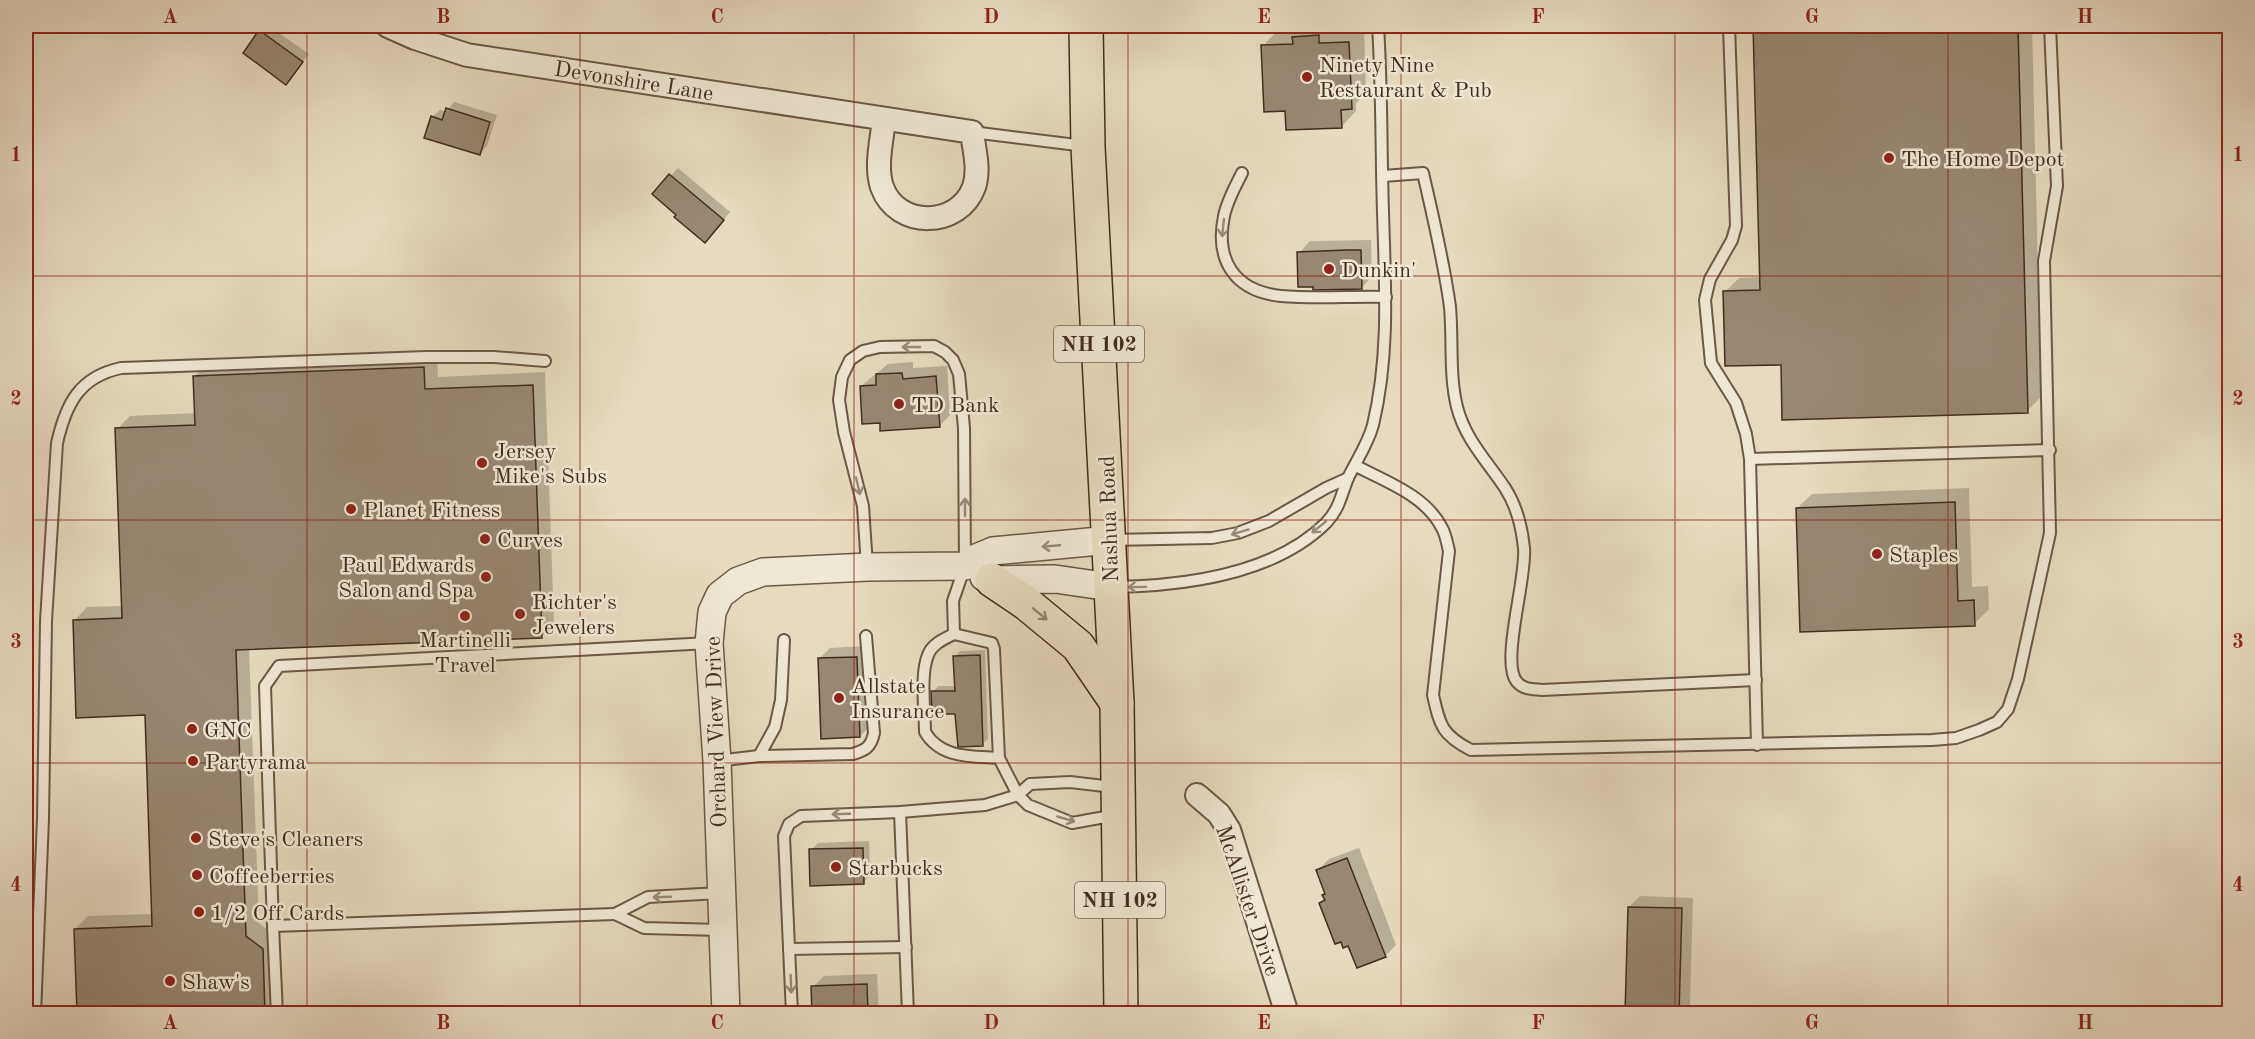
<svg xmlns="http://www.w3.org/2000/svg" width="2255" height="1039" viewBox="0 0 2255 1039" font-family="'Old Standard TT',serif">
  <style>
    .shadow { fill: #0003 }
    .building { fill: #978773; stroke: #422c1f; stroke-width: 1.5 }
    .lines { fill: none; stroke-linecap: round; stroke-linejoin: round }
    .service-casing { stroke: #6b5847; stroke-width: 14 }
    .minor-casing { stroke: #6b5847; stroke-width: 26 }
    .tertiary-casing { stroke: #6b5847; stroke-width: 30 }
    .primary-casing { stroke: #422c1f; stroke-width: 36 }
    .service { stroke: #efe8d6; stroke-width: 10 }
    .minor { stroke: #efe8d6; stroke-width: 22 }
    .tertiary { stroke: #efe8d6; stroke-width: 27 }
    .primary { stroke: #e6dbc0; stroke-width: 33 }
    .oneway { stroke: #988a7a }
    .oneway2 { stroke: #948470 }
    .grid { fill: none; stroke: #8f2418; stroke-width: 1.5; stroke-opacity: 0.55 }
    .poi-dot { fill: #8f2418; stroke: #efe8d6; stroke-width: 2 }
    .labels { text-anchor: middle; stroke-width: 5; stroke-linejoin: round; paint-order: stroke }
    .shield { fill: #efe8d6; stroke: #766456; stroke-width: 1.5 }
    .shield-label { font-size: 21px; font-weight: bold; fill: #422c1f }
    .poi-label { font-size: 22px; fill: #422c1f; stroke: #efe8d6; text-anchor: start }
    .street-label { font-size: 22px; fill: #422c1f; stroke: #efe8d6 }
    .neatline { fill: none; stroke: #8f2418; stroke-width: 2 }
    .grid-label { font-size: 20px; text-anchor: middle; font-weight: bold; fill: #8f2418 }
  </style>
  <rect width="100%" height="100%" fill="#e6dbc0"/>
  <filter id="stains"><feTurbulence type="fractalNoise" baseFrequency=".00333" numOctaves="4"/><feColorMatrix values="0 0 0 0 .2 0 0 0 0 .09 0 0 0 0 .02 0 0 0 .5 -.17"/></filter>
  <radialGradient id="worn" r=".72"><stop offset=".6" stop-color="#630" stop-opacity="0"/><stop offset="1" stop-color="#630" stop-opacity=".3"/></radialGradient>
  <g class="shadow">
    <polygon points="266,26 269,26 309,54 286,83 260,31"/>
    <polygon points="821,26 847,26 825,35"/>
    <polygon points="1305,26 1333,26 1333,29 1364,28 1366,93 1356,103 1356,111 1342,126 1287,110 1263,46 1277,31 1301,30"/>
    <polygon points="1755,26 2032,26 2041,397 2027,411 1782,363 1725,292 1739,278 1761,277"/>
    <polygon points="454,102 497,115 487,146 480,154 432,117 440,110 446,112"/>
    <polygon points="678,168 730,212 712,234 678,215 654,194"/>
    <polygon points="1371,240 1372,277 1361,288 1299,253 1310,241"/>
    <polygon points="437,354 438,377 545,372 554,624 541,637 249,648 259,923 275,936 278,1014 78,1014 75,929 88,916 153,914 146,713 74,621 87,607 123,606 117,429 130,416 196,413 195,376 208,363"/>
    <polygon points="913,362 913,368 947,366 950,415 939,426 881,421 861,386 888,364"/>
    <polygon points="1969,488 1972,587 1988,586 1989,609 1974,624 1797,508 1812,494"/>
    <polygon points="868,646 871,725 860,736 819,659 830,648"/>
    <polygon points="985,650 988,739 982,744 957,713 933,692 938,686 956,686 955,657 960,651"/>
    <polygon points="869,841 870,875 863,883 811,850 818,843"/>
    <polygon points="1359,848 1396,945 1385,956 1349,944 1321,903 1325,899 1326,893 1318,870 1329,859"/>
    <polygon points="1640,896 1693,898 1690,1004 1680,1014 1626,1014 1629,907"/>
    <polygon points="877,974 879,1014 814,1014 813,987 824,976"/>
  </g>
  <g class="building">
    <polygon points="1753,26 2018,26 2028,413 1782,420 1781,365 1725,366 1723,291 1760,290"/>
    <polygon points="259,30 303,62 286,85 243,53"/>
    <polygon points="1319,35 1319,43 1349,42 1352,109 1341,110 1342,128 1286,130 1285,111 1264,112 1261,45 1293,44 1292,37"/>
    <polygon points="446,108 490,122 480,155 424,138 431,116 442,120"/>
    <polygon points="669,174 724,220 705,243 674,217 676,215 652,194"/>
    <polygon points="1347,250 1361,250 1362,289 1313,290 1313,287 1298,287 1297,252"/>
    <polygon points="424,367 425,389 533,385 542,638 236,650 246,936 263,949 265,1014 77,1014 74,929 152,926 145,715 76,718 73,620 122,618 115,428 195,425 193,376"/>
    <polygon points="902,373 903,379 936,376 940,427 880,431 880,423 862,424 860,386 876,385 876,374"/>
    <polygon points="1955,502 1958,601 1974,600 1975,626 1800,632 1796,508"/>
    <polygon points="980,655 983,746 958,747 955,714 932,714 931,691 955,691 953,656"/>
    <polygon points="857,657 860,737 821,739 818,658"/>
    <polygon points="863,848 864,884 810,886 809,849"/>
    <polygon points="1347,858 1386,957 1357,968 1348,946 1343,948 1341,942 1335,944 1319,903 1325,900 1322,895 1325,894 1316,870"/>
    <polygon points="1628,907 1682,908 1679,1014 1625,1014"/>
    <polygon points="867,984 868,1014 812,1014 811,986"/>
  </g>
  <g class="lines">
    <defs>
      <g id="service">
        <polyline points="1729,26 1736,226 1732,240 1710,279 1705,300 1711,363 1736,403 1746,434 1750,459 1757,745"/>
        <polyline points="972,132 1085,146"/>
        <path d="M1242,173C1235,187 1227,201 1224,216C1215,260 1234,291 1281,296C1315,299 1352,296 1386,297"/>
        <path d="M1383,176L1423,173C1433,217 1444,262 1450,307C1453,339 1449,375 1457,407C1465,439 1487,461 1505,488C1516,505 1522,528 1524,548C1527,578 1500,663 1517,682C1524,690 1533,689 1542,690L1756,680"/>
        <polyline points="1750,459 2050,450"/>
        <path d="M1356,466C1387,482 1426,496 1442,528C1446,535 1447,543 1449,551L1433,695C1440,726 1442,735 1471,750L1932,740L1956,738L1979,730L1997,722L2008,709L2018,679L2050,533L2044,261L2057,186L2050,26"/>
        <polyline points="1110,540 1212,538 1238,533 1269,521 1326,488 1348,478"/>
        <path d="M867,566L863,506L844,432L839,400L842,377L850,360L863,351L880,347L934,346L945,352L953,360L959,374L964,428L965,566L953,601L954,634C944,639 932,644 928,655C920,674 925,711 925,732C941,759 972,756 999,758L1018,795L1028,805L1072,823L1116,815"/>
        <path d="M1113,587C1184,586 1273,575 1326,523C1340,508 1341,495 1348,478C1356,461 1368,444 1373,425C1390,354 1385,284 1383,212C1381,150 1382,88 1378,26"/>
        <polyline points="954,634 992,643 994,649 999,758"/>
        <polyline points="759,756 775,727 781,700 784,640"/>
        <path d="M717,761L759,756L853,754C866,750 871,747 874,733L866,636"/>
        <polyline points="900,812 908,1014"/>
        <polyline points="720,893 648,897 615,914 644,928 721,930"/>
        <polyline points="615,914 273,926 265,686 279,666 709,643"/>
        <polyline points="273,926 277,1014"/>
        <polyline points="789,949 906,947"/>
        <path d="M35,1014L43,819L46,621L57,443C66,404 79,377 121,368L426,357H494L545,361"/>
        <polyline points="792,1014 784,836 789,824 801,816 900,812 985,805 1018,795 1030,784 1070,782 1113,787"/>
      </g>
      <g id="minor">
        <path d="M388,26L415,38L467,55L972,132C974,150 980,169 974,187C959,228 897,229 882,187C875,166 882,140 884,119"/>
        <polyline points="1197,795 1219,814 1229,830 1287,1014"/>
      </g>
      <g id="tertiary">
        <polyline points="984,577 992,580 1055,579 1110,587"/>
        <polyline points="726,1014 717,761 709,643 712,612 720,595 738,581 763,572 868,567 965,566 976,558 993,551 1110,540"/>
      </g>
      <g id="primary">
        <polyline points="1086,26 1088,147 1117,703 1121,1014"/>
        <polyline points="992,580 1026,603 1078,646 1117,703"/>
      </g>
    </defs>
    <use href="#service" class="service-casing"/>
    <use href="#minor" class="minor-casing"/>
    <use href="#tertiary" class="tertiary-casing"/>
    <use href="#primary" class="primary-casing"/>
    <use href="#service" class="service"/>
    <use href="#minor" class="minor"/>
    <use href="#tertiary" class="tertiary"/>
    <use href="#primary" class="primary"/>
  </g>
  <defs><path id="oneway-shaft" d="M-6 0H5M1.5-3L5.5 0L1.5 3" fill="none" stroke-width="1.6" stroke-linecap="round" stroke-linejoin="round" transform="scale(1.5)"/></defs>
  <g class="oneway">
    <use href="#oneway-shaft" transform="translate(1223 228) rotate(96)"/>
    <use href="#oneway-shaft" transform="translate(911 347) rotate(180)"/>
    <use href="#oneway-shaft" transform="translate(858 486) rotate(77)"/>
    <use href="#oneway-shaft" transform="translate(965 507) rotate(-90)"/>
    <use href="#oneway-shaft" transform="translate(1319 527) rotate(141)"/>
    <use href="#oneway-shaft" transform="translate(1240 532) rotate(163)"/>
    <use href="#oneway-shaft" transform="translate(1051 546) rotate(175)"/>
    <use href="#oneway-shaft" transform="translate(1137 587) rotate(179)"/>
    <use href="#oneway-shaft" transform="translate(841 814) rotate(178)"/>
    <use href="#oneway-shaft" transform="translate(1066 819) rotate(16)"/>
    <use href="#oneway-shaft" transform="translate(662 897) rotate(178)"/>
    <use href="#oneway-shaft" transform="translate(791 984) rotate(88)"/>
  </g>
  <use class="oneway2" href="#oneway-shaft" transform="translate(1040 614) rotate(39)"/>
  <path class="grid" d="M307,26V1014M580,26V1014M854,26V1014M1128,26V1014M1401,26V1014M1675,26V1014M1948,26V1014M26,276H2230M26,520H2230M26,763H2230"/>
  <g class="poi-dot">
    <circle cx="1307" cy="77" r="6"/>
    <circle cx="1889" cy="158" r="6"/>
    <circle cx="1329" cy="269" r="6"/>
    <circle cx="899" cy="404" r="6"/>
    <circle cx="482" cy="463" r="6"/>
    <circle cx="351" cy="509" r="6"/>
    <circle cx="485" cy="539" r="6"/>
    <circle cx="1877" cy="554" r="6"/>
    <circle cx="486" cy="577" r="6"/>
    <circle cx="520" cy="614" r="6"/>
    <circle cx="465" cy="616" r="6"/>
    <circle cx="839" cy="698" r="6"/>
    <circle cx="192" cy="729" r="6"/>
    <circle cx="193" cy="761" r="6"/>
    <circle cx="196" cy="838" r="6"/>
    <circle cx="836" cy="867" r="6"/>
    <circle cx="197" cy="875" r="6"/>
    <circle cx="199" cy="912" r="6"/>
    <circle cx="170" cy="981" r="6"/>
  </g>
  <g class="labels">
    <g class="shield">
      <rect x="1054" y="326" width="90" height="36" rx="4.5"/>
      <rect x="1075" y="882" width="90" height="36" rx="4.5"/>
    </g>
    <g class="shield-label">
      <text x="1099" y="351">NH 102</text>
      <text x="1120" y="907">NH 102</text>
    </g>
    <g class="poi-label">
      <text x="1319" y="72">Ninety Nine<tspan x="1319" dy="25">Restaurant &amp; Pub</tspan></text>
      <text x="1901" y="166">The Home Depot</text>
      <text x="1341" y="277">Dunkin'</text>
      <text x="911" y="412">TD Bank</text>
      <text x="494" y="458">Jersey<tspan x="494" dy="25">Mike's Subs</tspan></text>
      <text x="363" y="517">Planet Fitness</text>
      <text x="497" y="547">Curves</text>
      <text x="1889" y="562">Staples</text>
      <text x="474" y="572" text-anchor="end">Paul Edwards<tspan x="474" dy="25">Salon and Spa</tspan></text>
      <text x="532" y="609">Richter's<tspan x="532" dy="25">Jewelers</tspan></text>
      <text x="465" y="647" text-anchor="middle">Martinelli<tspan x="465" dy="25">Travel</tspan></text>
      <text x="851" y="693">Allstate<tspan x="851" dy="25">Insurance</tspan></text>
      <text x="204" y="737">GNC</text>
      <text x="205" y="769">Partyrama</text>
      <text x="208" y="846">Steve's Cleaners</text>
      <text x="848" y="875">Starbucks</text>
      <text x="209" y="883">Coffeeberries</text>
      <text x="211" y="920">1/2 Off Cards</text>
      <text x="182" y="989">Shaw's</text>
    </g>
    <g class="street-label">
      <text transform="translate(634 80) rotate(9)" y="8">Devonshire Lane</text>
      <text transform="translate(1108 519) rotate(-92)" y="8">Nashua Road</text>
      <text transform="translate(715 732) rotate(-92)" y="8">Orchard View Drive</text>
      <text transform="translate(1249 900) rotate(71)" y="8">McAllister Drive</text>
    </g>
  </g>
  <rect width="2255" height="1039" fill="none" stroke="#e6dbc0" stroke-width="66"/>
  <rect x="33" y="33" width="2189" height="973" class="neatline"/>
  <g class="grid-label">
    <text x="170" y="23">A</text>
    <text x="443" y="23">B</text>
    <text x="717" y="23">C</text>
    <text x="991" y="23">D</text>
    <text x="1264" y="23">E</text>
    <text x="1538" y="23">F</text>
    <text x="1812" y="23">G</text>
    <text x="2085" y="23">H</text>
    <text x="16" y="161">1</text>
    <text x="2238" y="161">1</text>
    <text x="16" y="405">2</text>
    <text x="2238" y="405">2</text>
    <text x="16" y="648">3</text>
    <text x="2238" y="648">3</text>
    <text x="16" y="891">4</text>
    <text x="2238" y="891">4</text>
    <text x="170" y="1029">A</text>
    <text x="443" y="1029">B</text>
    <text x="717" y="1029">C</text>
    <text x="991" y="1029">D</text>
    <text x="1264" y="1029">E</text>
    <text x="1538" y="1029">F</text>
    <text x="1812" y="1029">G</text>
    <text x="2085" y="1029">H</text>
  </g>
  <rect width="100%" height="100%" filter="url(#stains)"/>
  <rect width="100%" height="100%" fill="url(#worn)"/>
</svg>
